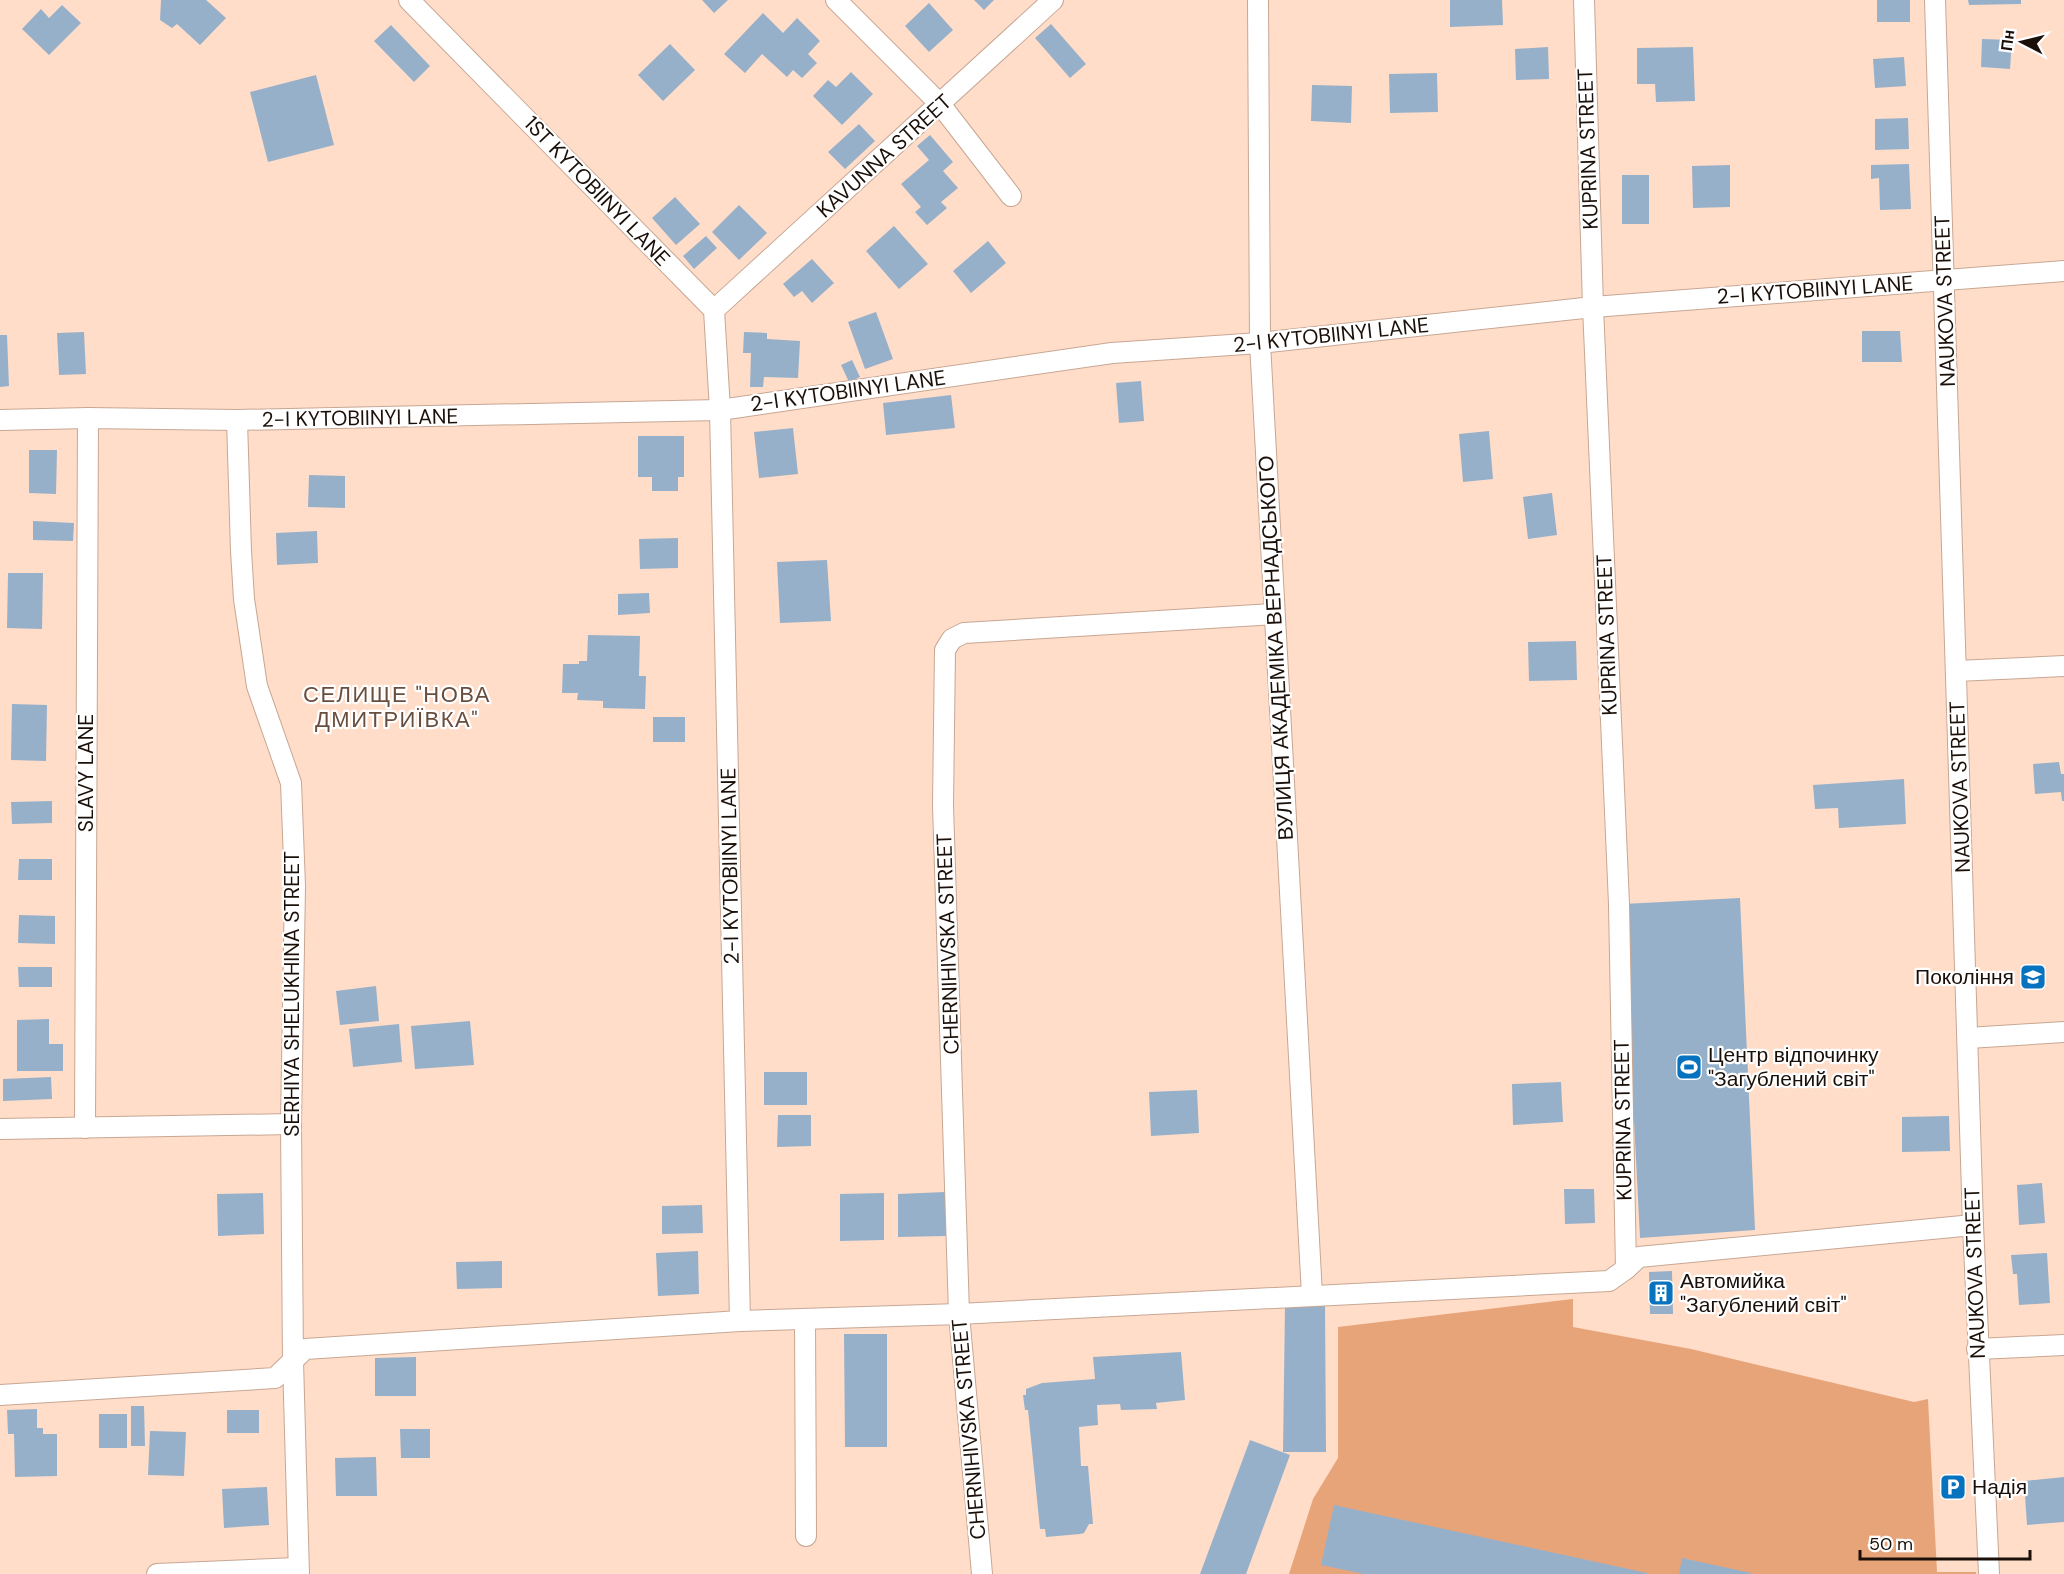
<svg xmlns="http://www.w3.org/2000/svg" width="2064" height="1574" viewBox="0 0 2064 1574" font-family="'DM Sans',sans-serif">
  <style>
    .green { fill: #e8a479 }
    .building { fill: #97b0c9 }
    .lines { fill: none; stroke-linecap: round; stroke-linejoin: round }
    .street-casing { stroke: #c7a794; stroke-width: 22 }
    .street { stroke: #fff; stroke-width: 20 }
    .labels { text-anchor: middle; stroke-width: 4.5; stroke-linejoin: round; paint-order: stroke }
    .street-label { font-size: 21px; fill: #1b1009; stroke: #fff }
    .poi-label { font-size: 21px; fill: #1b1009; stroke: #fff; text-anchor: start }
    .neighbourhood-label { font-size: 22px; letter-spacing: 1.5px; fill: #6a4e3d; stroke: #fff }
  </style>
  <rect width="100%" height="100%" fill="#ffddc9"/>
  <polygon class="green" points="1573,1299 1573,1327 1691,1349 1914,1402 1928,1399 1937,1572 1976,1572 1976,1574 1289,1574 1313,1499 1338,1458 1338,1327"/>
  <g class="building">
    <polygon points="161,0 206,0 226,18 200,45 177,24 172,28 160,20"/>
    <polygon points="702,0 728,0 714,13"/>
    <polygon points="974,0 994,0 984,10"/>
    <polygon points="1450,0 1502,0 1503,25 1450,27"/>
    <rect x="1877" y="0" width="33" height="22"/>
    <polygon points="1968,0 2021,0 2021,4 1969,5"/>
    <polygon points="929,3 953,30 929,52 905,26"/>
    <polygon points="62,5 81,23 49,55 22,29 41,9 49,18"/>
    <polygon points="763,13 783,33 797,18 820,41 808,54 817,63 802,78 793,70 787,77 762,54 745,73 724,54"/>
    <polygon points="1051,24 1086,64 1070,78 1035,38"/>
    <polygon points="391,25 430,66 414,82 374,41"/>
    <polygon points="1982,39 2012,40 2010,69 1981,67"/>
    <polygon points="670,44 695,70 663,101 638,75"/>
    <polygon points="1548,47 1549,79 1516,80 1515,49"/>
    <polygon points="1693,47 1695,101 1656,102 1655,84 1637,84 1637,48"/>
    <polygon points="1904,57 1906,86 1875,88 1873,59"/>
    <polygon points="851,72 873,94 842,125 813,96 828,80 836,87"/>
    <polygon points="1437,73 1438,112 1390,113 1389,74"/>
    <polygon points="316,75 334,145 268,162 250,92"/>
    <polygon points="1312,85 1352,86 1351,123 1311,121"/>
    <polygon points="1908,118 1909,149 1875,150 1875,119"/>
    <polygon points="859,124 875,141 845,169 828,152"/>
    <polygon points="930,135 953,162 943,171 958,188 941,202 947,208 927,225 915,212 921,207 901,184 929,160 917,146"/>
    <polygon points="1909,164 1911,209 1880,210 1879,178 1871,179 1871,165"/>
    <polygon points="1730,165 1730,207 1693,208 1692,166"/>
    <rect x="1622" y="175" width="27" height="49"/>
    <polygon points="675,197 700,224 676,245 652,218"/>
    <polygon points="739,205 767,233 739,260 712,232"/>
    <polygon points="894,226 928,264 899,289 866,251"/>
    <polygon points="706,236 717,248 694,269 683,256"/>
    <polygon points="988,241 1006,263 971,293 953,271"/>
    <polygon points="812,259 834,283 812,303 802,291 794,297 783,284"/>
    <polygon points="876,312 893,359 865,369 848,322"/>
    <polygon points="1862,331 1900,331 1902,362 1862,362"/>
    <polygon points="84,332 86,374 59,375 57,333"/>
    <polygon points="744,332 767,333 767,339 800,341 798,378 764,377 763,387 750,387 751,353 743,353"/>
    <polygon points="0,335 7,335 9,386 0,387"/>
    <polygon points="852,360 860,377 849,382 841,365"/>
    <polygon points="1141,381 1144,421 1119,423 1116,383"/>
    <polygon points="951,395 955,428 886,435 883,403"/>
    <polygon points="793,428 798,474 759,478 754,432"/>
    <polygon points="1489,431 1493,479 1463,482 1459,434"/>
    <polygon points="638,436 684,436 684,477 678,477 678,491 652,491 652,477 638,477"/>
    <polygon points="29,450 57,450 56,494 29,493"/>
    <polygon points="309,475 345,476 345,508 308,507"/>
    <polygon points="1552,493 1557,535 1528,539 1523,497"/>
    <polygon points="33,521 74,523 73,541 33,540"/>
    <polygon points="317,531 318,563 277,565 276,533"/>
    <polygon points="678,538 678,568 640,569 639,539"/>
    <polygon points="827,560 831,621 780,623 777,562"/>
    <polygon points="8,573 43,573 42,629 7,628"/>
    <polygon points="649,593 650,613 618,615 618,594"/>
    <polygon points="588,635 640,636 639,676 646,676 645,709 603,708 603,701 577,700 578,693 562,693 563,664 579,664 579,661 587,661"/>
    <polygon points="1576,641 1577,680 1529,681 1528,642"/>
    <polygon points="12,704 47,705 46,761 11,760"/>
    <rect x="653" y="717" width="32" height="25"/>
    <polygon points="2059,762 2061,774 2064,774 2064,801 2062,801 2061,792 2035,794 2033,764"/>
    <polygon points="1904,779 1906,824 1839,828 1838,808 1815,809 1813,785"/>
    <polygon points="52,801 52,823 12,824 11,802"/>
    <polygon points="19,859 52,859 52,880 18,880"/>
    <polygon points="1740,898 1755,1230 1640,1238 1623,904"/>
    <polygon points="19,915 55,916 55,944 18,943"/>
    <polygon points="18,967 52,967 52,987 19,987"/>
    <polygon points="376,986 379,1021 340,1025 336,991"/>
    <polygon points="49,1019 49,1044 63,1044 63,1071 17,1071 17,1020"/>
    <polygon points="470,1021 474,1065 415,1069 411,1026"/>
    <polygon points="399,1024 402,1062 353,1067 349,1029"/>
    <rect x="764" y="1072" width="43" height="33"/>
    <polygon points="51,1077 52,1099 3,1101 3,1079"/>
    <polygon points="1561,1082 1563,1122 1513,1125 1512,1084"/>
    <polygon points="1197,1090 1199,1133 1151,1136 1149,1092"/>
    <polygon points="778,1115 811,1115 811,1146 777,1147"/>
    <polygon points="1949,1116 1950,1151 1902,1152 1902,1117"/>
    <polygon points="2042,1183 2045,1223 2019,1225 2017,1185"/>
    <polygon points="1564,1189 1594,1189 1595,1223 1565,1224"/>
    <polygon points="945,1192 947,1236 898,1237 898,1194"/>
    <polygon points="263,1193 264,1234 218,1236 217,1194"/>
    <polygon points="884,1193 884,1240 840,1241 840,1194"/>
    <polygon points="702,1205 703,1233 662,1234 662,1206"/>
    <polygon points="698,1251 699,1294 658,1296 656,1253"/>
    <polygon points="2047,1253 2050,1303 2019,1305 2017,1274 2013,1274 2011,1255"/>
    <polygon points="502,1261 502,1288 457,1289 456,1262"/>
    <polygon points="1672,1271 1673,1314 1650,1314 1649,1272"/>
    <polygon points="1325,1304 1326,1452 1283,1452 1285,1305"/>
    <polygon points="844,1334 887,1334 887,1447 845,1447"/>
    <polygon points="1181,1352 1185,1400 1156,1403 1157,1409 1121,1410 1120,1404 1097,1405 1098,1425 1079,1427 1081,1466 1088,1466 1093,1524 1089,1524 1084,1533 1080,1534 1046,1537 1045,1529 1040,1529 1028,1410 1025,1410 1023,1395 1026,1395 1026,1389 1042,1383 1095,1379 1093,1357"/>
    <polygon points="416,1357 416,1396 375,1396 375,1358"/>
    <polygon points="131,1406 144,1406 145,1446 131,1446"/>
    <polygon points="37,1409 37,1428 43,1428 43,1434 57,1434 57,1476 15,1477 14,1434 8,1434 7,1410"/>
    <rect x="227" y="1410" width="32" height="23"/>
    <rect x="99" y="1414" width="28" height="34"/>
    <polygon points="400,1429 430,1429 430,1458 401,1458"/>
    <polygon points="150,1431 186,1432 184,1476 148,1475"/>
    <polygon points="1250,1440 1290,1455 1246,1574 1200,1574"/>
    <polygon points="376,1457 377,1496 336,1496 335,1458"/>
    <polygon points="2064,1477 2064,1522 2027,1525 2024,1481"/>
    <polygon points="267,1487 269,1525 224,1528 222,1489"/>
    <polygon points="1334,1505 1647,1573 1647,1574 1364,1574 1321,1565"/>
    <polygon points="1682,1558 1751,1573 1751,1574 1679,1574"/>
  </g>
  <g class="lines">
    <defs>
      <g id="street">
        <polyline points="409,0 714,310 720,410 740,1321"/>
        <polyline points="836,0 940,104 1011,196"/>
        <polyline points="1258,0 1260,343 1312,1295"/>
        <polyline points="1584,0 1593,307 1619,904 1626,1269"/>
        <polyline points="1935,0 1973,1225 1989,1574"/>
        <polyline points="714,310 1053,0"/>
        <polyline points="0,420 88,418 237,420 720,410 1112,353 1260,343 1593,307 2064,271"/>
        <polyline points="237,420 241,551 244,599 257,686 291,783 295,886 291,1124 293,1361 299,1574"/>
        <polyline points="1956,671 2064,666"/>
        <polyline points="1968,1038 2064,1032"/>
        <polyline points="85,1128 88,418"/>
        <polyline points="0,1129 291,1124"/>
        <polyline points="805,1319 806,1536"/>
        <polyline points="1977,1349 2064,1345"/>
        <polyline points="0,1395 275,1378 305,1349 740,1321 959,1314 1609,1281 1626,1269 1639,1257 1973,1225"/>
        <polyline points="157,1574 298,1568"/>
        <polyline points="982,1574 959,1314 943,805 945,650 952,639 964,633 1274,614"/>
      </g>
    </defs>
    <use href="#street" class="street-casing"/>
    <use href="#street" class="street"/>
  </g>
  <defs>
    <symbol id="school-square" viewBox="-11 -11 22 22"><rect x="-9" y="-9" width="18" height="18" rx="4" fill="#0772bd" stroke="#fff"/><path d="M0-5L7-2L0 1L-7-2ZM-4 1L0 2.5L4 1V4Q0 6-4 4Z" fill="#fff"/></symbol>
    <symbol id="stadium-square" viewBox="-11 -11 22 22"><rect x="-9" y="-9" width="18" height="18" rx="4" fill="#0772bd" stroke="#fff"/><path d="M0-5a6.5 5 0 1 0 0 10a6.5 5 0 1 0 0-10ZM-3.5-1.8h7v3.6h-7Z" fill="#fff"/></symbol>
    <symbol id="building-square" viewBox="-11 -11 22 22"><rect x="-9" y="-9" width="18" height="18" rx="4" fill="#0772bd" stroke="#fff"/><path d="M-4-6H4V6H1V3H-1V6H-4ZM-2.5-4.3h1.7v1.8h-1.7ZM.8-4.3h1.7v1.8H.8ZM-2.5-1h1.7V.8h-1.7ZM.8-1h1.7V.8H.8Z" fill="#fff"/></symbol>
    <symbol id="parking-square" viewBox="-11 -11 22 22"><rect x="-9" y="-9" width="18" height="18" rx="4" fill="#0772bd" stroke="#fff"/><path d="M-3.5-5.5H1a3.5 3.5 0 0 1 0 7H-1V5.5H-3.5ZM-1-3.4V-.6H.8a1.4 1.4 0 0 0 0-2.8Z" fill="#fff"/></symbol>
  </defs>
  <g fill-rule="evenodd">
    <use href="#school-square" x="2018" y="962" width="30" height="30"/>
    <use href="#stadium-square" x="1674" y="1052" width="30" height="30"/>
    <use href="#building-square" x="1646" y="1278" width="30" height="30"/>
    <use href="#parking-square" x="1938" y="1472" width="30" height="30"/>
  </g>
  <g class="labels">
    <g class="street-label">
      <text transform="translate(1588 149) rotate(-92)" y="7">KUPRINA STREET</text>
      <text transform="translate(884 156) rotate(-42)" y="7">KAVUNNA STREET</text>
      <text transform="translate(597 191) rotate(46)" y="7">1ST KYTOBIINYI LANE</text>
      <text transform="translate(1815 290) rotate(-4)" y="7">2-I KYTOBIINYI LANE</text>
      <text transform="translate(1945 301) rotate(-92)" y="7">NAUKOVA STREET</text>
      <text transform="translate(1331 335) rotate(-6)" y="7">2-I KYTOBIINYI LANE</text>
      <text transform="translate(848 391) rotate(-8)" y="7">2-I KYTOBIINYI LANE</text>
      <text transform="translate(360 418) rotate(-1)" y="7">2-I KYTOBIINYI LANE</text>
      <text transform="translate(1607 635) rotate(-92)" y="7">KUPRINA STREET</text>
      <text transform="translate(1276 648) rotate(-93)" y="7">ВУЛИЦЯ АКАДЕМІКА ВЕРНАДСЬКОГО</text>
      <text transform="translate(86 773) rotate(-90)" y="7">SLAVY LANE</text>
      <text transform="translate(1960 787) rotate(-92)" y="7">NAUKOVA STREET</text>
      <text transform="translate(730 866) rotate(-91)" y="7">2-I KYTOBIINYI LANE</text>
      <text transform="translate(948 944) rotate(-92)" y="7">CHERNIHIVSKA STREET</text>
      <text transform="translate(292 994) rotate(-90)" y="7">SERHIYA SHELUKHINA STREET</text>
      <text transform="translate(1623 1120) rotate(-91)" y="7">KUPRINA STREET</text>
      <text transform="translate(1975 1273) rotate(-92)" y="7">NAUKOVA STREET</text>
      <text transform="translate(969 1429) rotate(-95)" y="7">CHERNIHIVSKA STREET</text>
    </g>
    <g class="poi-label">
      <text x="2014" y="984" text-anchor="end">Покоління</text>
      <text x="1708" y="1062">Центр відпочинку<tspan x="1708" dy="24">"Загублений світ"</tspan></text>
      <text x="1680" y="1288">Автомийка<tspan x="1680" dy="24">"Загублений світ"</tspan></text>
      <text x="1972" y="1494">Надія</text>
    </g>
    <g class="neighbourhood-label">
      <text x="397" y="702">СЕЛИЩЕ "НОВА<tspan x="397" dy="25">ДМИТРИЇВКА"</tspan></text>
    </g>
  </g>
  <g transform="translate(2022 42) rotate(277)" stroke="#ffffff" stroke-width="4.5" paint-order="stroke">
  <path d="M0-4.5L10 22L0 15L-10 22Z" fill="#1b1009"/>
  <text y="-9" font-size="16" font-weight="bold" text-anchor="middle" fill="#1b1009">Пн</text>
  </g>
  <path d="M1860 1550v9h170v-9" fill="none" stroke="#1b1009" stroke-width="3"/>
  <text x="1869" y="1550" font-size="18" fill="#1b1009" stroke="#ffffff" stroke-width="4.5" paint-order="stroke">50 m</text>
</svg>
